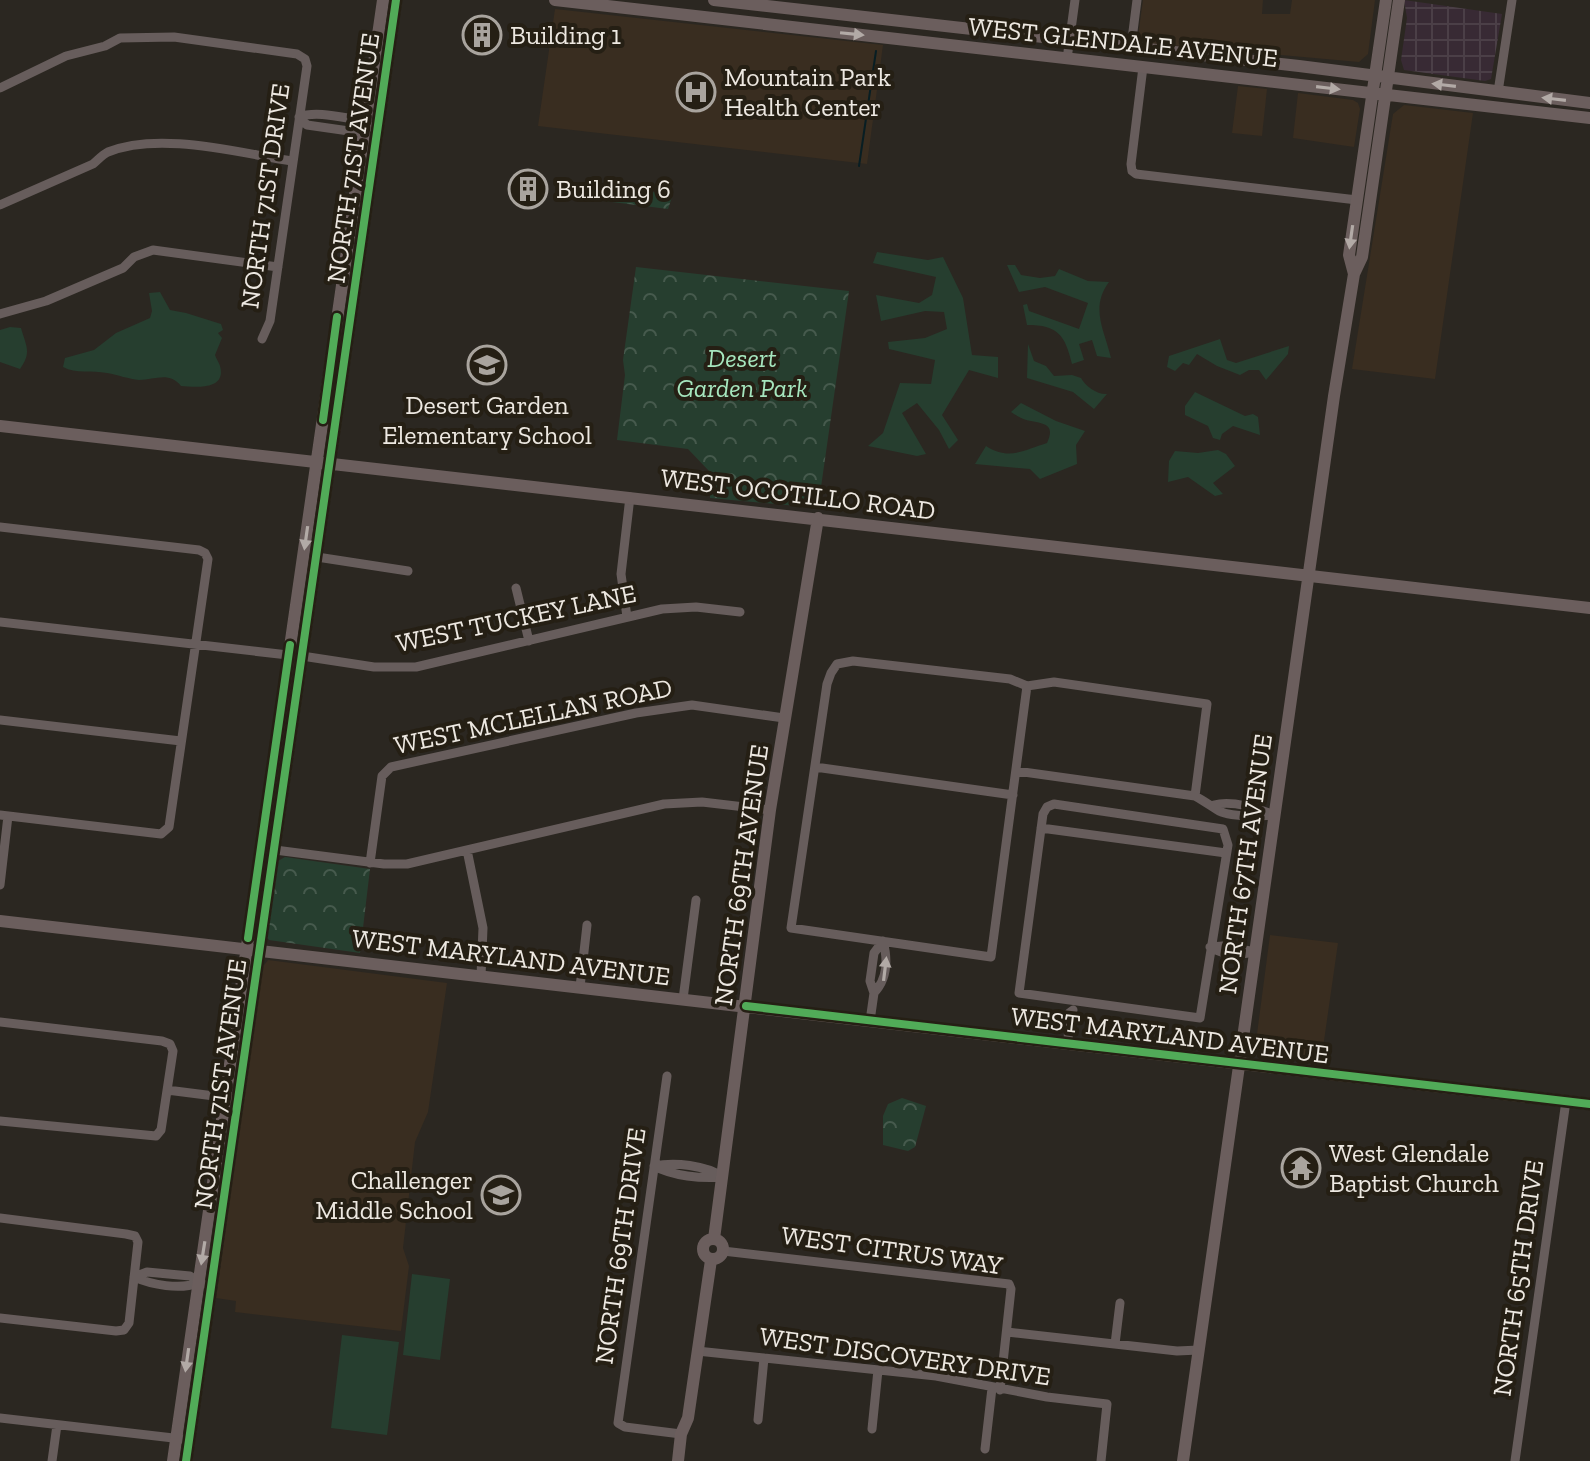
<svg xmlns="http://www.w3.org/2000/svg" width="1590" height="1461" viewBox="0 0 1590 1461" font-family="'Zilla Slab',serif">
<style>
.commercial{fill:#392d20}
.industrial{fill:url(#industrial-grid)}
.green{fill:#263e2f}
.park{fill:url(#park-crowns)}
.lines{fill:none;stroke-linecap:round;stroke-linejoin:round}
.stream{stroke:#081e23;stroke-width:2}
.street{stroke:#675d5c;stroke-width:9}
.secondary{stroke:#6b5e5d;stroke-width:12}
.cycleway-casing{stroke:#251f14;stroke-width:13}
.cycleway{stroke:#51ab58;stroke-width:8}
.oneway{fill:#b2aaa6}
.oneway2{fill:#b1a9a5}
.labels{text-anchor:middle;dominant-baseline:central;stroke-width:8;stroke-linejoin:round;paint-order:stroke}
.poi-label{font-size:26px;fill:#ede8e1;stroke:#251f14;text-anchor:start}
.street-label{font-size:26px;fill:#ede8e1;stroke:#251f14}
.park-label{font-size:26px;font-style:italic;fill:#a6e6be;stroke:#251f14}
</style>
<defs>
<pattern id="industrial-grid" width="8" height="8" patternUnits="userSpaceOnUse" patternTransform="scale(2)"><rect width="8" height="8" fill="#382a34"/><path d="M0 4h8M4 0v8" fill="none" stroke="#4b3f47"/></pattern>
<pattern id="park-crowns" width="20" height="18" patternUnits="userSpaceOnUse" patternTransform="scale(2)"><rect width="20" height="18" fill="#263e2f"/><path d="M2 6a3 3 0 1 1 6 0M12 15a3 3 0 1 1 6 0" fill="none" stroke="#465a4d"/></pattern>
</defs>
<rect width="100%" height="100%" fill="#2b2721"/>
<path class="commercial" d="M1143 0H1263L1262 14H1290L1292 0H1375L1368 54 1359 62 1146 43 1138 36Z
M555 9 883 45 867 164 538 126Z
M1238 86 1267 89 1262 136 1232 133Z
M1298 93 1353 100 1358 103 1360 109 1354 147 1293 138Z
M1404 105 1473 113 1435 379 1352 369 1393 114Z
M1270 935 1338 943 1321 1062 1263 1055 1255 1049Z
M268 960 447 983 428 1112 415 1142 403 1248 409 1266 401 1331 235 1312 236 1301 216 1298 262 968Z"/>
<path class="industrial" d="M1404 0 1502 14 1491 79 1485 81 1404 70 1401 60 1407 18Z"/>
<path class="green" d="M877 252 928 260 943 257 963 298 972 355 998 357V378L969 370 942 415 958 440 949 449 939 430 917 403 902 413 926 454 917 456 868 446 883 433 900 383 931 384 935 360 889 349 888 342 925 338 947 329 944 312 925 311 881 321 876 295 919 303 932 295 936 277 873 263Z
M1007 265H1015L1021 275 1040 278 1055 276 1059 269 1088 281 1109 282C1090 308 1104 329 1111 358L1097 356 1092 340 1079 344 1084 360 1072 364C1065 335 1058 325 1027 325L1023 305 1027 304 1029 311 1079 329 1088 303 1045 287 1019 292Z
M160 292 170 310 186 313 221 324 223 330 218 333 222 338 215 355C216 359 219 362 220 366 227 391 194 387 181 386 169 371 155 380 139 380 129 379 118 375 107 373 92 370 76 374 63 367L65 358 94 350 116 333 150 318 152 311 149 293Z
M10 327 21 328C26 346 32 352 20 369L0 362V330Z
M1220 339 1227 360 1236 363 1289 346 1288 354 1266 380 1259 370H1249L1240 375 1217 366 1197 354 1189 365 1183 363 1175 371 1167 367 1169 356Z
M1028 344 1034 361 1046 366 1054 376 1072 375 1081 378C1085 386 1098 395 1107 394L1094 409 1073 392 1027 378Z
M1195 392 1245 416 1253 414 1258 417 1260 435 1233 426 1222 434 1220 440 1213 438 1208 426 1185 415V406Z
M1021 403 1056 421 1085 431 1076 445 1077 464 1040 479 1030 469 975 464 986 446C1009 461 1024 450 1047 443 1055 425 1046 424 1031 421 1024 420 1017 416 1011 412Z
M1218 450 1226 454 1235 466 1213 483 1223 494 1215 496 1188 477 1168 482 1169 461 1175 451 1198 453Z
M412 1274 450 1279 440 1360 403 1355Z
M342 1335 399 1342 387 1435 331 1428Z"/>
<path class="park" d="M610 186 666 194 672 197 668 209 604 201 603 192Z
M636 267 849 291 818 508 710 498V472L688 449 617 440 625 375 623 360Z
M285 857 370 869 360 953 269 940 267 937 278 861Z
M902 1098 926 1106 915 1147 908 1151 883 1145V1116L888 1104Z"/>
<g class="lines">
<path class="stream" d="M859 166 876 51"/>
<path class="street" d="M1131 47 1137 0
M1067 59 1075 0
M1143 67 1131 164 1132 171 1136 174 1357 200
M0 88 66 56 105 46 120 38 174 37 297 54 305 59 307 66 270 321 262 339
M1498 92 1512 0
M299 117C314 111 336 116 353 119 362 122 365 126 378 129
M299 117 307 125 356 132 364 126
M0 205 93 164C98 160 102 155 108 152 160 131 238 153 292 161
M0 314 46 301 123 268 134 257 153 250 278 267
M0 527 199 550 205 553 208 559 169 827 161 834 0 815
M317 557 408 571
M516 588 529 641
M627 617 621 574 630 497
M0 622 288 655
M302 656 374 667H416L662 609 696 607 740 612
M853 661 1010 679 1027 686 991 957 791 928 827 684 831 673 837 664Z
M1027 686 1054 682 1207 704 1195 796
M0 720 181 741
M815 767 1013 795
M1016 771 1195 796C1204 801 1211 806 1219 811 1231 817 1260 816 1274 815
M1054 804 1223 829 1228 845 1200 1018 1019 993 1043 814 1047 807Z
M1214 805C1231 800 1253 807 1269 813
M1041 828 1226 853
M275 850 384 864H407L664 804 702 802 770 810
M467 850 483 928 481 976
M370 863 382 776 391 767 636 713 692 705 784 718
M0 885 8 816
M1210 947C1226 956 1237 955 1254 952
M1210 947 1223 946 1250 951
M580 987 587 925
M874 993C888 978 888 960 883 941
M683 999 696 900
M870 1021 874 993 870 981 874 953 883 941
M0 1022 162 1041 170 1044 173 1051 161 1130 156 1136 0 1121
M1068 1044 1069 1013 1073 1010
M667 1076 618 1423 625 1427 681 1434
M167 1090 230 1098
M654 1166C675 1162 705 1165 723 1177
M654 1166C673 1176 701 1179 723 1177
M0 1218 126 1234 135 1236 138 1242 129 1323 124 1330 116 1331 0 1318
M723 1251 1009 1284 1011 1289 1000 1390
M134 1277 147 1272 190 1276 203 1284
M134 1277C152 1285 180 1290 198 1283
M1007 1332 1177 1351 1199 1350
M1115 1344 1120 1303
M697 1351 936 1376 1047 1397 1107 1404 1101 1461
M0 1418 182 1439
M758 1420 764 1358
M872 1429 878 1370
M985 1449 992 1388
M52 1461 57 1425
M1515 1461 1566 1101"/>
<path class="secondary" d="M555 0 1590 118
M714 0 1299 66 1590 103
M1354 274 1349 255 1386 0
M0 426 1590 608
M0 921 1590 1104
M703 1249a10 10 0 1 1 20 0a10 10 0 1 1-20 0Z
M714 1239 770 810 818 518
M173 1461 383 0
M186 1461 396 0
M678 1461 681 1434 688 1418 711 1260
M1183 1461 1334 396 1354 274 1362 257 1399 0"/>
<g class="cycleway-casing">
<path id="cycleway" d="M323 420 337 317
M248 938 290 645
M746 1006 1590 1104
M186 1461 396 0"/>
</g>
<use href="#cycleway" class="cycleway"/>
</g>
<defs><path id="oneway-solid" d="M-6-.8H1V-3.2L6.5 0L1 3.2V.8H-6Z" transform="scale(2)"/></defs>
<g class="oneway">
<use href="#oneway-solid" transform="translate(852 34) rotate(6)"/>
<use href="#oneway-solid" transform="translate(1444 85) rotate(-173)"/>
<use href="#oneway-solid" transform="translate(1328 88) rotate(7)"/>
<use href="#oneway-solid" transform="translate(1554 99) rotate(-173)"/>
<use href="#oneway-solid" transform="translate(1351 237) rotate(98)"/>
<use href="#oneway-solid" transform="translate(306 538) rotate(98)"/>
<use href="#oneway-solid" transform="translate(203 1253) rotate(99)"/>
<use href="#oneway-solid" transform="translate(187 1360) rotate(98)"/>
</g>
<use class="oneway2" href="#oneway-solid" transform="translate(885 969) rotate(-83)"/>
<defs>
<g id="building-ring" transform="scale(2)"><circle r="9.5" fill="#251f14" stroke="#a9a49e" stroke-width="1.5"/><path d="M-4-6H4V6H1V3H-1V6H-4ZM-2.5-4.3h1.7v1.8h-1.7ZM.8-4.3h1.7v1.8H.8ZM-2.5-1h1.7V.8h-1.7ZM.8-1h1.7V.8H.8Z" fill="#a9a49e"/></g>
<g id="hospital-ring" transform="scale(2)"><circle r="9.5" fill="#251f14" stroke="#a9a49e" stroke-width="1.5"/><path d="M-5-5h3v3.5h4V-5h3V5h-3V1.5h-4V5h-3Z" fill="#a9a49e"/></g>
<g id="school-ring" transform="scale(2)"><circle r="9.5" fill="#251f14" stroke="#a9a49e" stroke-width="1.5"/><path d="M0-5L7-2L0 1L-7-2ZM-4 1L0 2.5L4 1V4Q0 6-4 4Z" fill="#a9a49e"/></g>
<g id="temple-ring" transform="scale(2)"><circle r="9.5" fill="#251f14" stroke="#a9a49e" stroke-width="1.5"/><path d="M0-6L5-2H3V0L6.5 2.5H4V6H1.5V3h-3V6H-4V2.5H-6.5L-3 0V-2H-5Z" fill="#a9a49e"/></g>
</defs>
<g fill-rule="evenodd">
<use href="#building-ring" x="482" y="35"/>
<use href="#hospital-ring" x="696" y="92"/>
<use href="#building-ring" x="528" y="189"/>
<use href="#school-ring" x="487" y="365"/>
<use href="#temple-ring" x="1301" y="1168"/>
<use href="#school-ring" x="501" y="1195"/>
</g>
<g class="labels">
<g class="poi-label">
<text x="510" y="35">Building 1</text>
<text x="724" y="77">Mountain Park<tspan x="724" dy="30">Health Center</tspan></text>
<text x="556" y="189">Building 6</text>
<text x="487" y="405" text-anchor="middle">Desert Garden<tspan x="487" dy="30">Elementary School</tspan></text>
<text x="1329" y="1153">West Glendale<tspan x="1329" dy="30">Baptist Church</tspan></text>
<text x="473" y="1180" text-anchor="end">Challenger<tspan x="473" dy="30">Middle School</tspan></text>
</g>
<g class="street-label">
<text transform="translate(1123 42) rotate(6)">WEST GLENDALE AVENUE</text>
<text transform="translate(353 158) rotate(-82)">NORTH 71ST AVENUE</text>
<text transform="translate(265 196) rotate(-82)">NORTH 71ST DRIVE</text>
<text transform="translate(798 494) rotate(7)">WEST OCOTILLO ROAD</text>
<text transform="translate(516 618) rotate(-12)">WEST TUCKEY LANE</text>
<text transform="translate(533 716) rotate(-12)">WEST MCLELLAN ROAD</text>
<text transform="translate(1245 864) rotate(-82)">NORTH 67TH AVENUE</text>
<text transform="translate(741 875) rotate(-82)">NORTH 69TH AVENUE</text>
<text transform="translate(511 957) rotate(7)">WEST MARYLAND AVENUE</text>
<text transform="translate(1170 1035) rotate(7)">WEST MARYLAND AVENUE</text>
<text transform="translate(220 1084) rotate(-82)">NORTH 71ST AVENUE</text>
<text transform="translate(620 1246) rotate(-82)">NORTH 69TH DRIVE</text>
<text transform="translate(892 1250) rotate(8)">WEST CITRUS WAY</text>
<text transform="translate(1518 1278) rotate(-82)">NORTH 65TH DRIVE</text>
<text transform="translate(905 1356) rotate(8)">WEST DISCOVERY DRIVE</text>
</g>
<g class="park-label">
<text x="742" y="358">Desert<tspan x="742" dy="30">Garden Park</tspan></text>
</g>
</g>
</svg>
